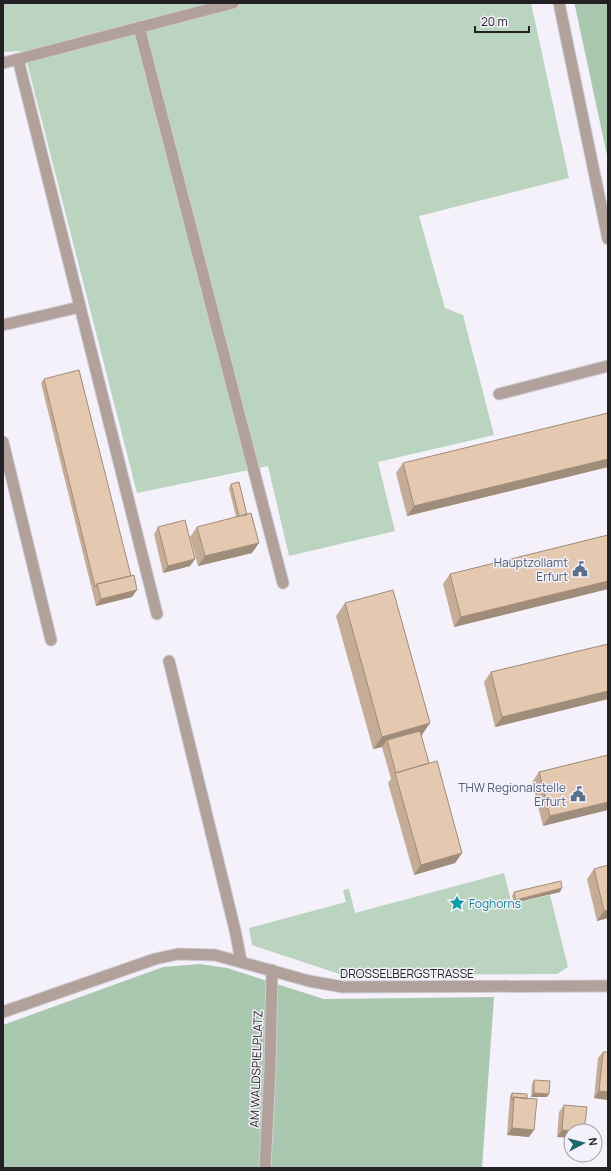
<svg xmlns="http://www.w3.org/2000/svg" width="611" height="1171" viewBox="0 0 611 1171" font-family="Manrope,sans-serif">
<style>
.green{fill:#bad4c0}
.forest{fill:#aac8b0}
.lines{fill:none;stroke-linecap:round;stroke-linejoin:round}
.service-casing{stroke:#ceccd4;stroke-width:13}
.minor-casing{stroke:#ceccd4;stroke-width:13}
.service{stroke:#b1a19a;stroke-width:11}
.minor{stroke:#b1a19a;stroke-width:11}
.wall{fill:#c4ac96}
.shaded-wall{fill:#a08c7a}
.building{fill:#e4c8af;stroke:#a08c7a}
.labels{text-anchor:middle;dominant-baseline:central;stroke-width:3;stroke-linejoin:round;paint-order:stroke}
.service-label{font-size:12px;fill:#4e5e75;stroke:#f4f1fa;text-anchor:end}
.culture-label{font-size:12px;fill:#0d838f;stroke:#f4f1fa;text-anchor:start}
.street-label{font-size:12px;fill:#232125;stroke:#f4f1fa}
</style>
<rect width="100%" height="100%" fill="#f4f1fa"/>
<path class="green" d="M3 3H531L569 178 419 216 445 308 463 315 494 435 378 462 395 531 289 556 268 466 137 493 24 51 3 52Z
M504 873 512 904 550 895 568 967 557 974 342 975 252 945 249 928 346 902 343 890 349 889 355 913Z"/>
<path class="forest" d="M574 3H608V160L575 6Z
M200 964 227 968 324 999 494 997 482 1168H3V1025L163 967Z"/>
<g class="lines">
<g class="service-casing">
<path id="service" d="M139 27 283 583
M18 59 157 614
M3 63 233 3
M3 325 80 307
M499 394 608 366
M3 442 51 640
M169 661 235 930 241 961"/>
</g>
<g class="minor-casing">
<path id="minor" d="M559 3 608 239
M3 1012 155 959 178 954 215 955 309 981 343 987 608 986
M265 1168 270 1069 272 970"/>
</g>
<use href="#service" class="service"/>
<use href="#minor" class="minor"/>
</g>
<path class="wall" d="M44 379 132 597 96 606 41 383Z
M608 413V467L407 516 396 473 403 463Z
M231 484 252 553 198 566 190 537 197 527 236 517 229 488Z
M158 527 195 559 190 566 163 573 154 534Z
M608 535V589L454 627 443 584 450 574Z
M345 603 430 723 421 736 429 763 462 853 455 863 414 875 388 783 391 779 382 747 373 749 336 616Z
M608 644V699L495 727 484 682 491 672Z
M608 755 543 826 532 782 539 772Z
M608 865V918L597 921 587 879 594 869Z
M514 892H560L514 903 512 896Z
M603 1052 608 1100 594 1098 598 1058Z
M534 1080 547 1097H531L532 1084Z
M512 1093 527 1099 529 1137 507 1135 510 1096Z
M564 1105 584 1131 557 1137 559 1112Z"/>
<path class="shaded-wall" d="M608 459V467L407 516 414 506Z
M259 543 252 553 198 566 205 556Z
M195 559 190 566 163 573 168 566Z
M608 581V589L454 627 461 617Z
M137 590 132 597 96 606 101 599Z
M608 691V699L495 727 502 717Z
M430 723 421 736 387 740 382 747 373 749 382 737Z
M608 802V810L543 826 550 816Z
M462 853 455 863 414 875 421 865Z
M562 888 560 892 514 903 516 900Z
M608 910V918L597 921 604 911Z
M599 1091 608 1092V1100L594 1098Z
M534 1093 549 1094 547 1097H531Z
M512 1128 534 1130 529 1137 507 1135Z
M562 1130 571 1131V1138L557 1137Z"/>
<path class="building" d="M79 370 131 576 97 584 95 587 44 379Z
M608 413V459L414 506 403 463Z
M239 482 247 515 239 516 231 484Z
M251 513 259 543 205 556 197 527Z
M185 520 195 559 168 566 158 527Z
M608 535V581L461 617 450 574Z
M134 575 137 590 101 599 97 584Z
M393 590 430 723 382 737 345 603Z
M608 644V691L502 717 491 672Z
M420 731 429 763 396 773 387 740Z
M608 755V802L550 816 539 772Z
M437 761 462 853 421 865 395 773Z
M608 865V910L604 911 594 869Z
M561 881 562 888 516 900 514 892Z
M603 1052H608V1092L599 1091Z
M534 1080 550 1081 549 1094 534 1093Z
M512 1093 527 1094V1099L514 1097 512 1101Z
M514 1097 537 1099 534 1130 512 1128Z
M564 1105 587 1107 584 1131 562 1130Z"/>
<defs>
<g id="civic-bare" transform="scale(1.2)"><path d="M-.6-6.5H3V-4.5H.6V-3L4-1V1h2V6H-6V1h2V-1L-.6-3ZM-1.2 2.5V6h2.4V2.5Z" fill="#5c6f8a" stroke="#f4f1fa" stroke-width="2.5" paint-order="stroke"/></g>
<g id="sight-bare" transform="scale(1.2)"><path d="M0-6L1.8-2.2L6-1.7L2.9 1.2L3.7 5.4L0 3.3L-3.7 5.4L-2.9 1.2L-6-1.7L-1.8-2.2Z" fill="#0f9aa8" stroke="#f4f1fa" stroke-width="2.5" paint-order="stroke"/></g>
</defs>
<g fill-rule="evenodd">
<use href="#civic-bare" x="580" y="569"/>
<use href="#civic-bare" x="578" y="794"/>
<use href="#sight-bare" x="457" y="903"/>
</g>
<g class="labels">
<g class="service-label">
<text x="568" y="562">Hauptzollamt<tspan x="568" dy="14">Erfurt</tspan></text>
<text x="566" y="787">THW Regionalstelle<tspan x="566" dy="14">Erfurt</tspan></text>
</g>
<g class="culture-label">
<text x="469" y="903">Foghorns</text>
</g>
<g class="street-label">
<text x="407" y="973">DROSSELBERGSTRASSE</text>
<text transform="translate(256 1069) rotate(-88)">AM WALDSPIELPLATZ</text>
</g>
</g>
<rect width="611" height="1171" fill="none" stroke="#232125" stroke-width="8"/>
<g transform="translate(583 1143) rotate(83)"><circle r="19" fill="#f4f1fa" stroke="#a09ea5"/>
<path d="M0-3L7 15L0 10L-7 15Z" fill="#1b6869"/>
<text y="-6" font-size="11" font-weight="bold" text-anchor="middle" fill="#232125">N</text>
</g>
<path d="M475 26v6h54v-6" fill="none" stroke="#232125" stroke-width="2"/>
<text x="481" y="26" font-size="12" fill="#232125" stroke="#f4f1fa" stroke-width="3" paint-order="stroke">20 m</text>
</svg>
